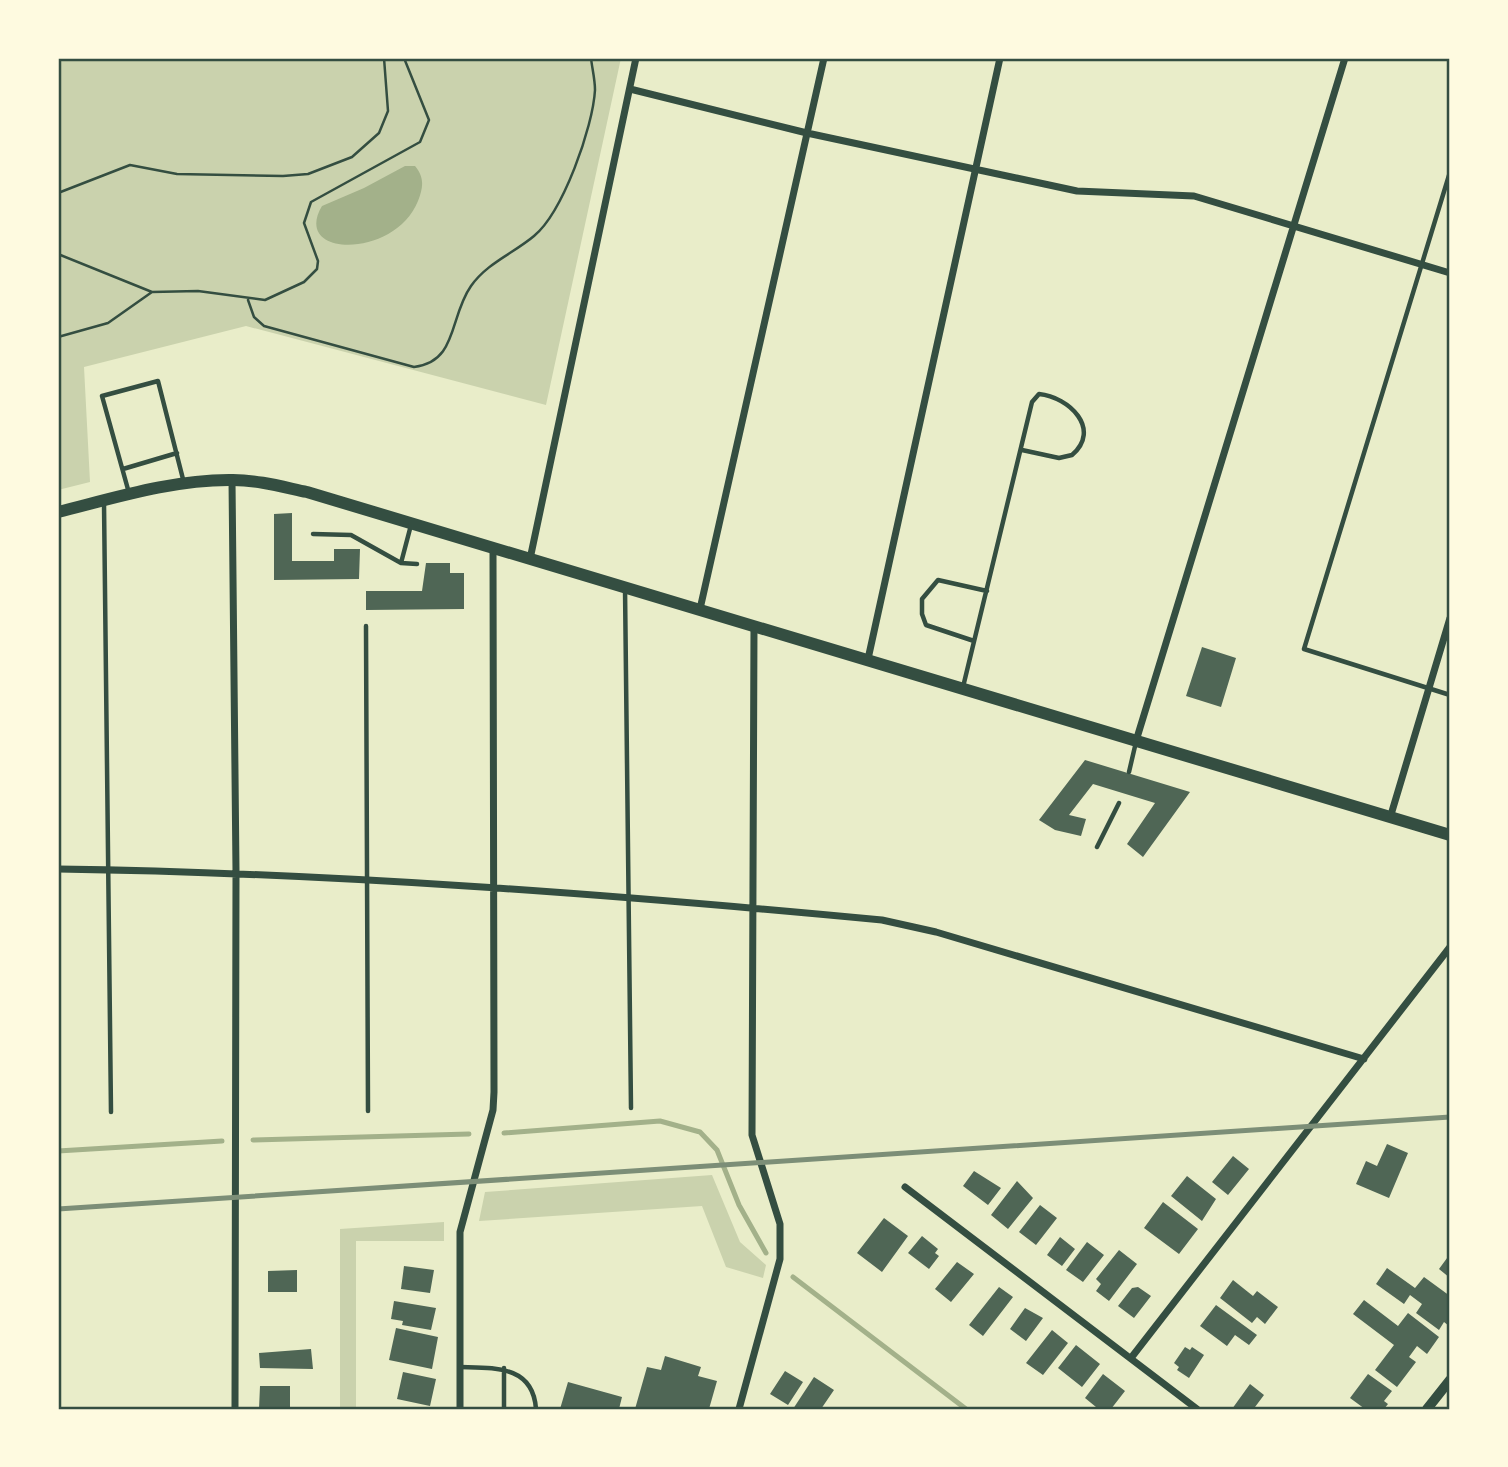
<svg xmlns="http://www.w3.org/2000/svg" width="1508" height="1467" viewBox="0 0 1508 1467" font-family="'Fira Sans Condensed',sans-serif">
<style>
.green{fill:#cad2ad}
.water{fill:#a3b18a}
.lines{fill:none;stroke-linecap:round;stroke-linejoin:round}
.stream{stroke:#a3b18a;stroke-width:5}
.building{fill:#4f6655}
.path{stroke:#344e41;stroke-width:2.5}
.service{stroke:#344e41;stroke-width:4.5}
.minor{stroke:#344e41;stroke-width:7}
.tertiary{stroke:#344e41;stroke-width:10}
.secondary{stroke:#344e41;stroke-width:12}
.rail{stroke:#7c8e77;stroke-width:5}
.neatline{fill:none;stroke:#344e41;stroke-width:2.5}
</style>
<rect width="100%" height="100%" fill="#e9edc9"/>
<path class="green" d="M58 58H621L546 405 246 326 84 367 90 482 58 490Z
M712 1175 740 1242 766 1265 763 1278 726 1267 702 1206 479 1221 485 1192Z
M444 1222V1241H356V1409H340V1229Z"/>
<path class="water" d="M405 166H415C425 178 423 188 418 201 395 259 291 258 322 206L364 188Z"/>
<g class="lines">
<path class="stream" d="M504 1133 660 1121 700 1132 717 1150 739 1205 766 1253
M253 1140 469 1134
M58 1151 222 1141
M793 1277 966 1409"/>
</g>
<path class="building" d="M292 513V561H334V549H360L359 579 274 580V514Z
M426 563H450V573H464V609L366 610V591H422Z
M1202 647 1236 658 1221 707 1186 696Z
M1085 760 1190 792 1143 857 1127 844 1155 803 1093 784 1069 815 1086 819 1081 836 1055 830 1039 820Z
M1387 1144 1408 1153 1389 1198 1356 1184 1366 1161 1377 1166Z
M1233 1156 1249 1169 1228 1195 1212 1182Z
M974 1171 1001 1188 988 1205 963 1186Z
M1187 1176 1216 1199 1202 1221 1171 1196Z
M1017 1181 1033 1198 1008 1229 991 1215Z
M1163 1202 1198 1229 1179 1254 1144 1228Z
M1040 1205 1057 1218 1036 1245 1019 1232Z
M884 1218 908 1236 882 1272 857 1253Z
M922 1236 938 1249 935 1253 939 1256 929 1269 908 1253Z
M1060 1237 1075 1249 1062 1266 1047 1255Z
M1087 1242 1104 1255 1083 1282 1066 1270Z
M1119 1250 1137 1264 1109 1301 1096 1291 1101 1284 1096 1279Z
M1450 1254V1278L1439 1269Z
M957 1262 974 1274 951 1302 935 1289Z
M404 1266 434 1270 430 1293 401 1289Z
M1387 1268 1415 1288 1424 1277 1450 1296 1449 1326 1444 1322 1439 1330 1416 1313 1422 1304 1410 1295 1404 1304 1376 1284Z
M297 1270V1292H268V1271Z
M1233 1280 1253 1296 1257 1291 1278 1307 1265 1324 1257 1317 1252 1323 1220 1298Z
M999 1287 1013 1297 983 1336 969 1325Z
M1138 1287 1151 1296 1134 1318 1118 1306 1132 1288Z
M1364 1300 1398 1326 1408 1313 1439 1337 1427 1354 1417 1346 1409 1357 1416 1362 1397 1387 1375 1370 1394 1345 1353 1314Z
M394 1301 436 1308 431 1330 402 1325 403 1321 391 1319Z
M1216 1305 1257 1335 1249 1345 1235 1335 1227 1346 1200 1326Z
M1025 1308 1043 1318 1026 1341 1010 1329Z
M396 1328 438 1337 432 1369 389 1360Z
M1052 1330 1068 1343 1043 1375 1026 1363Z
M1076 1345 1100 1364 1082 1387 1058 1368Z
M1185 1347 1190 1350 1192 1347 1204 1355 1189 1378 1177 1370 1179 1367 1174 1363Z
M311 1349 313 1369 260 1368 259 1353Z
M665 1356 701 1367 698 1376 717 1381 709 1409H635L647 1367 661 1370Z
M785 1371 803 1382 788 1405 770 1394Z
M403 1372 436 1379 430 1406 397 1399Z
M1103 1374 1125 1391 1111 1409H1095L1096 1407 1085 1398Z
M1368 1374 1392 1391 1384 1401 1388 1404 1384 1409H1365L1350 1398Z
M814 1377 834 1390 821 1409H793Z
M568 1382 622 1397 619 1409H560Z
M1250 1384 1264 1395 1255 1407 1258 1409H1232Z
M260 1386H290V1409H259Z"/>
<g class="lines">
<path class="path" d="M58 193 130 165 177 174 283 176 308 174 352 157 379 133 388 111 384 58
M58 254 152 292 198 291 265 300 304 282 317 269 318 261 304 223 311 202 420 142 429 120 404 58
M248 300 254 317 264 326 414 367C458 362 449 317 471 286 487 263 514 253 534 236 563 212 593 127 595 90 595 79 592 68 591 58
M58 337 108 323 152 292"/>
<path class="service" d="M1450 172 1304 649 1450 695
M123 469 177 453
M129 493 102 396 158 381 184 483
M104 503 111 1112
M411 525 401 563 417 564
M313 534 351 535 401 563
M625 588 631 1108
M366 626 368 1111
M974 641 926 625 922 614V599L938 580 987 591
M963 687 1032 402 1039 394C1069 397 1102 429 1072 455L1059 458 1022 450
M1129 772 1136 742
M1097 847 1119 803
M460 1367C494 1368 533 1365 536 1409
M504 1409V1368"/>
<path class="minor" d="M630 89 807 133 1077 191 1194 196 1450 273
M232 480 236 871 235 1409
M530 559 636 58
M700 609 824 58
M868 659 1000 58
M1136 741 1345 58
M1390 818 1450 618
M58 869C333 873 608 894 882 920L936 932 1364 1059
M905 1187 1197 1409
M1131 1358 1450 947
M460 1409V1232L493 1110 494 1092 493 549
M739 1409 780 1259V1224L752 1135 754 626"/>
<path class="tertiary" d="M1427 1409 1450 1380"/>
<path class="secondary" d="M58 512C114 498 174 479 233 480 258 480 283 487 307 492L1450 835"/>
<path class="rail" d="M58 1209 1450 1117"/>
</g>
<rect width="1508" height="1467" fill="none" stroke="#fefae0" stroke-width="119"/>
<rect x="60" y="60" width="1388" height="1348" class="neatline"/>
</svg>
